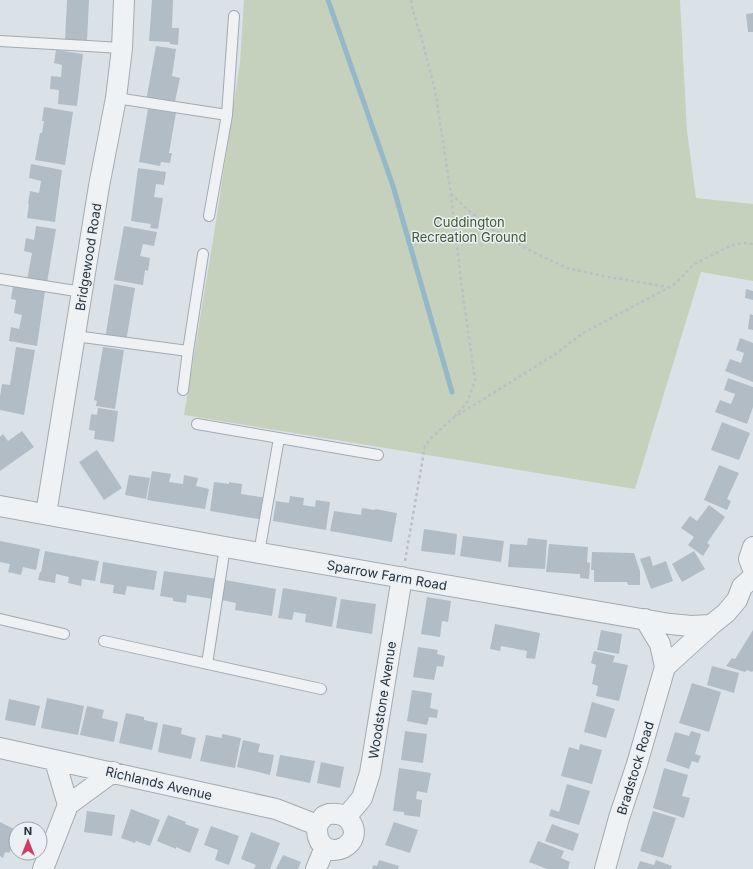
<svg xmlns="http://www.w3.org/2000/svg" width="753" height="869" viewBox="0 0 753 869" font-family="Inter,sans-serif">
<style>
.green{fill:#c5d1bc}
.lines{fill:none;stroke-linecap:round;stroke-linejoin:round}
.stream{stroke:#94b7c9;stroke-width:5}
.building{fill:#b2bcc4}
.lane-casing{stroke:#a1aab1;stroke-width:12}
.street-casing{stroke:#a1aab1;stroke-width:22}
.path{stroke:#bac0c5;stroke-width:2.5;stroke-dasharray:3 3;stroke-linecap:butt}
.lane{stroke:#eef2f5;stroke-width:10}
.street{stroke:#eef2f5;stroke-width:20}
.labels{text-anchor:middle;dominant-baseline:central;stroke-width:3;stroke-linejoin:round;paint-order:stroke}
.park-label{font-size:13px;fill:#405a31;stroke:#ebf0f4}
.street-label{font-size:13px;fill:#25323d;stroke:#ebf0f4}
</style>
<rect width="100%" height="100%" fill="#dbe2e7"/>
<path class="green" d="M244 0H680L687 131 696 198 753 204V281L701 272 635 489 184 415 214 234 240 63Z"/>
<g class="lines">
<path class="stream" d="M328 0 393 186 452 392"/>
</g>
<path class="building" d="M67 0H89L87 41 65 40Z
M152 0H173L172 28H179L178 45 170 44V42L149 41Z
M753 13V32H748L746 14Z
M156 46 176 49 172 76 180 78 174 106 146 101Z
M56 50 83 54 77 106 58 104 59 90 50 89 51 76 61 77 62 65 54 63Z
M44 107 73 112 65 165 35 160 40 133H42L44 121H42Z
M148 109 176 113 169 153H172L170 163 161 162 160 166 139 162Z
M31 164 62 170 55 222 27 218 29 204H28L30 191 39 193 41 181 29 178Z
M138 168 166 172 164 185 156 184 154 197 163 198 158 229 150 228 151 224 131 221Z
M36 226 56 229 47 283 27 280 32 253 24 251 26 238 34 240Z
M124 226 157 232 154 246 143 244 140 256 150 258 148 271 145 270 143 285 114 280Z
M114 284 135 288 126 342 105 339Z
M13 286 45 291 37 346 9 341 11 327 19 329 22 315 14 313 16 300 11 299Z
M746 289 753 291V300L745 298Z
M750 314 753 315V330L748 329Z
M740 338 753 343V382L725 371 730 359 741 363 744 353 736 350Z
M16 347 35 350 24 415 0 410V397L2 384 10 385Z
M103 347 124 350 115 409 96 406 97 401 94 400Z
M728 378 753 387V407L747 424 715 412 720 400 731 404 735 394 724 390Z
M98 408 118 411 114 442 94 439 95 431 89 430 91 414 97 415Z
M722 422 750 433 739 460 711 450Z
M22 431 34 447 0 471V437L3 434 8 441Z
M97 450 122 488 104 500 79 462Z
M719 465 739 473 727 499 731 501 727 510 704 500Z
M152 471 171 474 169 482 183 484 184 475 198 478 196 486 209 489 205 509 147 500Z
M129 475 150 478 146 499 125 495Z
M214 482 229 484V482L242 484 241 494 267 498 264 520 210 511Z
M290 496 304 498 303 505 315 507 316 500 330 502 326 530 273 521 276 501 289 503Z
M709 505 725 517 707 543 710 545 703 556 688 545 694 537 681 528 690 516 697 521Z
M362 508 375 510V509L397 513 392 542 330 531 334 511 361 515Z
M424 529 457 534 455 555 421 551Z
M463 536 504 541 501 562 460 556Z
M528 538 547 540 545 569 508 567 510 544 527 545Z
M0 541 40 549 36 570 23 567 21 575 8 572 10 564 0 562Z
M549 544 588 547 587 562 590 563 589 579 580 578V574L546 572Z
M45 551 99 561 95 581 82 579 81 586 68 583 69 577 56 574 55 583 38 580 40 572H41Z
M694 551 705 569 682 582 672 564Z
M592 552 634 553 640 571V585H628L627 582H594V570H591Z
M650 556 653 566 666 561 673 581 651 589 640 559Z
M103 562 157 571 154 590 127 586 125 595 113 593 114 585 100 583Z
M164 571 218 579 214 599 187 595 186 603 173 601V598L160 596Z
M225 580 276 589 272 616 235 610 236 603 222 600Z
M283 588 337 597 332 627 305 622 306 614 294 612 292 620 278 618Z
M427 597 451 601 448 622 442 621 440 637 421 634Z
M341 599 376 604 372 634 336 628Z
M495 624 540 633 535 659 526 658 527 651 501 646 500 651 490 649Z
M601 630 622 634 619 654 597 650Z
M753 630V671L752 672 747 670 745 672 726 666 732 658 735 659Z
M418 647 438 650 437 654 445 656 443 667 437 666 434 680 413 677Z
M594 651 615 656 613 662 628 665 619 701 596 696 598 686 592 684 596 665 591 663Z
M712 666 739 673 734 693 707 685Z
M692 683 721 692 709 732 679 723Z
M412 690 432 693 430 708 438 710 437 718 429 717 427 725 407 721Z
M47 698 84 706 78 735 41 728Z
M9 699 40 706 35 726 5 720Z
M592 702 615 709 606 738 584 732Z
M87 706 104 710 102 718 118 722 114 742 80 735Z
M126 713 144 717V720L158 723 152 750 119 743Z
M163 724 182 728 181 734 196 738 191 759 158 752Z
M405 731 427 734 423 763 401 760Z
M691 731 701 734 695 754 701 756 698 763 692 761 689 769 666 761 675 732 689 736Z
M222 734 241 738 235 768 200 761 206 735 222 738Z
M243 740 260 744 258 752 274 755 270 775 237 767Z
M580 744 602 750 592 784 561 776 569 747 579 750Z
M280 755 315 761 310 783 276 776Z
M321 762 344 767 340 788 317 783Z
M399 768 431 773 427 793 417 791 416 799 422 800 420 817 404 815V812L393 811Z
M664 768 688 775 682 796 690 798 684 818 653 808Z
M567 784 590 791 579 825 549 816 551 809 559 812Z
M131 809 160 820 150 846 136 841 135 843 121 838Z
M87 811 115 815 112 836 84 832Z
M653 811 676 818 663 858 640 851Z
M168 815 186 822 185 824 199 829 190 853 176 847V849L157 841Z
M0 822 16 830V832L14 836 16 838V839L9 853 5 852 3 858 0 856Z
M394 822 418 830 410 853 385 845Z
M552 824 579 834 573 851 545 841Z
M211 826 239 836 229 865 215 860 218 850 204 845Z
M251 832 280 843 270 869H254L256 865 241 859Z
M538 841 564 851 561 858 570 862 568 869H547L529 862Z
M283 855 301 862 298 869H276Z
M379 860 399 866 398 869H372L373 865 377 866Z
M656 860 672 866 671 869H637L640 861 654 865Z"/>
<g class="lines">
<g class="lane-casing">
<path id="lane" d="M0 41 122 48
M116 98 227 115
M209 216 227 115 234 16
M0 279 82 292
M75 336 188 351
M183 390 188 351 203 254
M197 424 378 455
M259 553 279 438
M0 619 64 634
M104 641 321 689
M207 664 225 547"/>
</g>
<g class="street-casing">
<path id="street" d="M0 506 225 547 670 624 691 626 711 625 726 613 737 600 742 587 753 577
M46 514 99 186 116 98 122 48 124 0
M753 547 749 559 753 569
M645 619 660 644 665 667
M0 748 276 809 317 825
M55 761 68 805
M329 814C337 813 344 814 349 820 368 844 326 864 318 837 317 833 317 829 317 825L324 816Z
M346 817 362 798 370 773 402 577
M43 869 68 805 113 772
M316 869 325 847
M605 869 619 818 637 764 665 667 711 625"/>
</g>
<path class="path" d="M411 0 412 7 425 51 435 90 451 194 461 281 475 380 468 401 455 416
M451 194 469 211 492 229 533 252 567 268 608 277 669 287
M405 561 425 446 432 437 453 418 554 355 583 333 670 287 676 283 694 264 732 245 744 243 753 244"/>
<use href="#lane" class="lane"/>
<use href="#street" class="street"/>
</g>
<g class="labels">
<g class="park-label">
<text x="469" y="222">Cuddington<tspan x="469" dy="15">Recreation Ground</tspan></text>
</g>
<g class="street-label">
<text transform="translate(88 257) rotate(-81)">Bridgewood Road</text>
<text transform="translate(387 575) rotate(10)">Sparrow Farm Road</text>
<text transform="translate(382 700) rotate(-81)">Woodstone Avenue</text>
<text transform="translate(635 768) rotate(-73)">Bradstock Road</text>
<text transform="translate(159 783) rotate(13)">Richlands Avenue</text>
</g>
</g>
<g transform="translate(28 841)"><circle r="19" fill="#ebf0f4" stroke="#9ca4ab"/>
<path d="M0-3L7 15L0 10L-7 15Z" fill="#d4386a"/>
<text y="-6" font-size="11" font-weight="bold" text-anchor="middle" fill="#25323d">N</text>
</g>
</svg>
